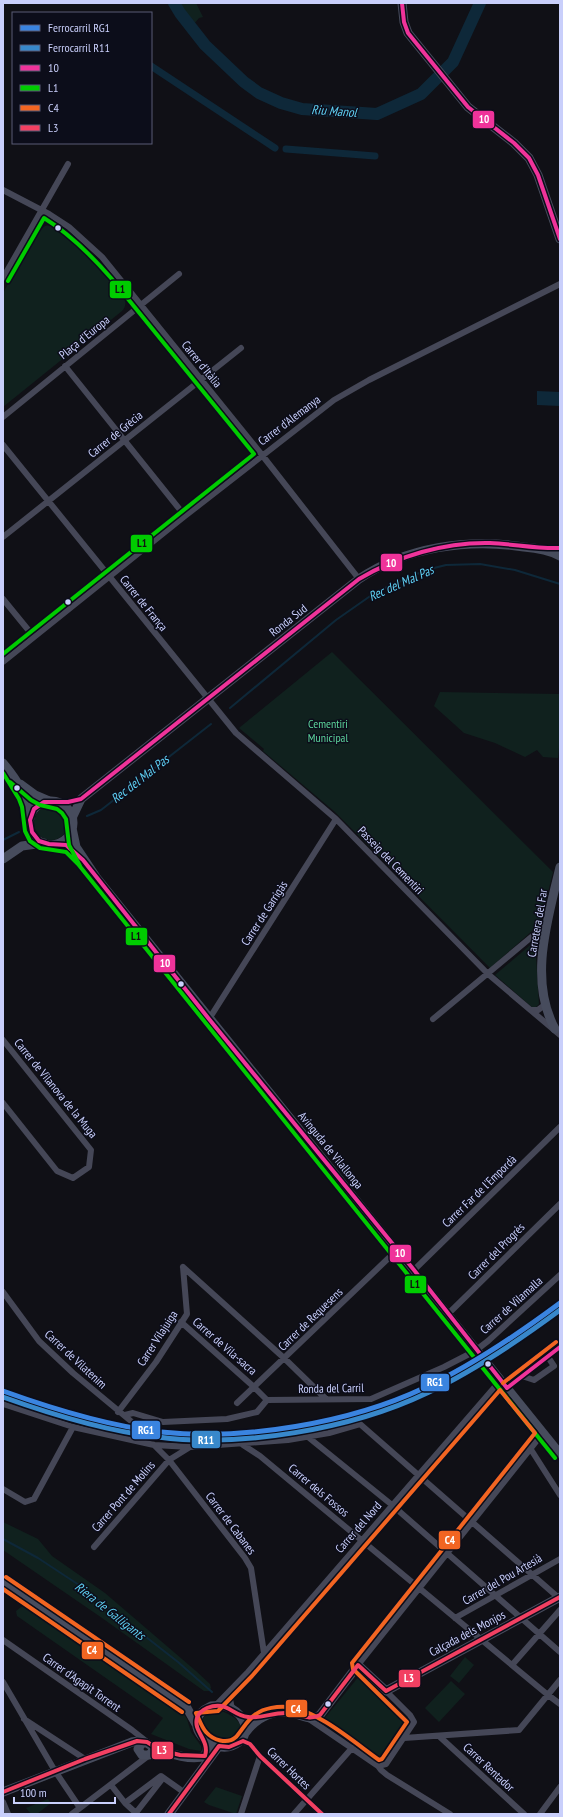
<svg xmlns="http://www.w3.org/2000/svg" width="563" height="1817" viewBox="0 0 563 1817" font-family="'PT Sans Narrow',sans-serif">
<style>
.green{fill:#10211e}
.water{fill:#0e2839}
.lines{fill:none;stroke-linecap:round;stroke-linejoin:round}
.stream{stroke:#0e2839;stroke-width:2}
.canal{stroke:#0e2839;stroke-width:7}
.river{stroke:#0e2839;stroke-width:12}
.street{stroke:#454757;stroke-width:6}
.secondary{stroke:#474c5d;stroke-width:9}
.bus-1-casing{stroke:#0c0d1a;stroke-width:7}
.bus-2-casing{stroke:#0c0d1a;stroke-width:7}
.bus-3-casing{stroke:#0c0d1a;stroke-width:7}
.bus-4-casing{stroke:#0c0d1a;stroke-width:7}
.bus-1{stroke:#ef339a;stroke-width:4}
.bus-2{stroke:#0c0;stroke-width:4}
.bus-3{stroke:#f26522;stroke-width:4}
.bus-4{stroke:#f24062;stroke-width:4}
.rail-1-casing{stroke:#0c0d1a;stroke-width:8}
.rail-2-casing{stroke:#0c0d1a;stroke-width:8}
.rail-1{stroke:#3a84e0;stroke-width:5}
.rail-2{stroke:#3888cb;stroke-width:5}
.bus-dot{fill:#c9cffb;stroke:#0c0d1a;stroke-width:1.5}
.labels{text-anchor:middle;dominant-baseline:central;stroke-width:3;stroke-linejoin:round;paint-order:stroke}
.street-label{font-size:12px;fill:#c9cffb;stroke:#0c0d1a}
.park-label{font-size:12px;fill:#5cd49b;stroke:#0c0d1a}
.water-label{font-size:13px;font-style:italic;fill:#5fd0f3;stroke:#0c0d1a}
.line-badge{stroke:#0c0d1a;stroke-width:1.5}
.badge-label{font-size:11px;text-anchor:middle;font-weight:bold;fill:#fff}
.pale-badge-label{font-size:11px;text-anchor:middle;font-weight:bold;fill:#111}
</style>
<rect width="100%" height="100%" fill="#101016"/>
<path class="green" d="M179 3H196L203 17 199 18 194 24Z
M45 226C50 225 53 226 57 228 72 237 122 283 125 300 126 304 125 308 122 311L3 407V293L36 234Z
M332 652 553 872 540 924 490 968 335 812 263 751 264 749 239 728Z
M440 692 560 694V739L558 758 543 757 537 750 525 757 495 743 464 733 434 706Z
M34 823a17 17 0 1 1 34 0a17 17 0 1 1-34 0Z
M535 941 539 1004 534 1009 495 975Z
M3 1522 38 1539 52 1556 105 1593 196 1671 210 1684 211 1688 209 1691H204L102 1618 3 1550Z
M25 1604 179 1708 187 1719 191 1732 201 1746V1751L189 1749 151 1734 163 1718 17 1616 16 1611Z
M465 1657 474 1665 459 1683 450 1676Z
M360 1675H362L409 1719 408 1723 381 1759 323 1723 324 1719Z
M451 1681 465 1694 439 1722 425 1708Z
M213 1710C225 1709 251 1724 238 1737 221 1754 183 1724 213 1710Z
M216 1787 242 1796 236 1814 209 1805 204 1802Z
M48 1799 51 1803 37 1814H31L26 1808Z"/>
<path class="water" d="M537 391 560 392V406L537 405Z"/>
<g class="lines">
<path class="stream" d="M230 708 336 620 376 592 426 570 446 565 480 564 515 570 560 584
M87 816 101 810 211 724
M3 840 19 832
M3 1539 38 1558 82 1587 178 1662 212 1692"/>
<path class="canal" d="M151 66 275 148
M286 149 375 156"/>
<path class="river" d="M174 3 180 13 205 45 244 82 259 93 281 103 302 109 377 114 421 94 453 62 480 3"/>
<path class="street" d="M3 190 49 214 69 227 102 257 262 455 359 579
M3 278 68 164
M65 366 185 516
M3 417 179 274
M3 445 236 733 336 819 488 974 560 1035
M3 537 241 348
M3 599 34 637
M3 662 185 516 334 400 369 380 560 284
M531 1010H538L546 1004
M209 1019 336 819
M433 1019 547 924
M3 1040 91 1150 89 1167 73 1178 57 1171 3 1103
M183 1267 284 1358 326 1399
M414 1270 560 1127
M3 1292 39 1341 73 1373 138 1427 142 1442
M448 1314 560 1204
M181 1322 254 1387 267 1400 371 1399 444 1367 475 1351 488 1341 560 1275
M522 1376 534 1380 554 1366 548 1357
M507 1388 560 1347
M237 1403 397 1250
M3 1404 73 1427 154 1445 190 1447 288 1440 329 1433 360 1424 560 1599
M118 1412 156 1362 187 1314 183 1267
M125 1415 133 1413 163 1422 227 1419 257 1412 267 1400
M308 1437 392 1505 560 1652
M154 1445 169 1460 245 1558 251 1568 264 1653
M243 1445 260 1456 548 1695 560 1704
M530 1448 560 1495
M3 1489 25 1502 34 1499 73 1427
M94 1547 169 1460 190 1447
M455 1618 560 1559
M3 1640 132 1730 146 1741
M358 1665 543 1433
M512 1665 560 1610
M3 1682 55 1771 80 1808
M215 1706 248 1672 500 1381
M232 1709 230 1699 233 1689
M24 1719 85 1759
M309 1719 378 1766 386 1764 414 1722 410 1715 386 1691
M440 1737 524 1814
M404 1738 519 1730 560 1680
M240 1741 250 1744 260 1756 322 1814
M378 1766 381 1770 387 1775 450 1814
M111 1785 125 1803 137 1814
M3 1802 8 1814
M125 1803 161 1776 185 1793
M72 1814 148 1756
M135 1814 163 1778
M241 1814 260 1756
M294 1814 352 1748
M540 1814 560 1787"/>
<path class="secondary" d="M402 3 404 22 408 33 468 107 514 143 529 158 538 175 560 239
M3 763C17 780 27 795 30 818
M20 784 35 795 49 801
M29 823a22 22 0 1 1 44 0a22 22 0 1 1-44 0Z
M72 818 81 799 359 579C406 547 468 538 524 547 537 548 549 550 560 556
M72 828 76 847 96 877 560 1454
M3 859 22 846 44 843
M555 1029C528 979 548 919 560 867
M3 1582 187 1708 196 1724
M211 1706C218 1705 225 1705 232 1709 243 1715 252 1731 239 1742 215 1761 175 1722 211 1706Z
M246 1732C258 1716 276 1708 296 1714 306 1717 311 1721 320 1715L358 1665 386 1691 560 1597
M143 1742 138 1749 142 1755H149L153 1751 152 1747
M3 1792 132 1742C145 1739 148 1745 158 1749 170 1754 192 1761 205 1756L207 1749 206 1740
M169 1814 219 1746"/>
<g class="bus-1-casing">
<path id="bus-1" d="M402 3 404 22 408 33 468 107 514 143 529 158 538 175 560 239
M507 1388 414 1270 209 1019 83 860 66 845 49 844 39 841 32 832 30 820 34 809 44 802H68L81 799 359 579C398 556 444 542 490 543 514 544 536 549 560 548
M507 1388 560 1347"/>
</g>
<g class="bus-2-casing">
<path id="bus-2" d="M3 654 254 454 111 278C91 255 70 234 44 218L8 281
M3 773 19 799 22 807 25 831 30 841 40 848 66 852 78 864 555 1458
M10 782 31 800 40 805 57 809 62 813 66 819 69 845 80 866"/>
</g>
<g class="bus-3-casing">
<path id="bus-3" d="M503 1383 556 1342
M500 1390 535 1433 352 1663 353 1669 407 1722 382 1759 379 1760C355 1743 317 1710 288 1707 278 1706 264 1708 256 1714 247 1720 243 1729 236 1737 227 1745 213 1740 206 1732 202 1728 199 1719 196 1713L218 1711 252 1676Z
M6 1577 189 1702
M3 1589 182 1712"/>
</g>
<g class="bus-4-casing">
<path id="bus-4" d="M3 1792 85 1759 137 1741 147 1742 160 1750 180 1755 205 1756C210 1740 193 1732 197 1718 199 1713 202 1710 207 1708 227 1700 231 1715 248 1717 261 1719 274 1712 287 1713 300 1714 308 1721 320 1715L358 1665 386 1691 560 1597
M169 1814 219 1746 229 1747 243 1741 250 1744 260 1756 322 1814"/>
</g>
<use href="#bus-1" class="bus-1"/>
<use href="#bus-2" class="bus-2"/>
<use href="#bus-3" class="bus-3"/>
<use href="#bus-4" class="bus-4"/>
<g class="rail-1-casing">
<path id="rail-1" d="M3 1391C53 1409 108 1426 161 1432 243 1441 350 1423 424 1388 473 1365 517 1335 560 1303"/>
</g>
<g class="rail-2-casing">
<path id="rail-2" d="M3 1397C53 1415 105 1431 158 1437 240 1448 352 1429 427 1393 474 1371 518 1341 560 1310"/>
</g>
<use href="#rail-1" class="rail-1"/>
<use href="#rail-2" class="rail-2"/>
</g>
<g class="bus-dot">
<circle cx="58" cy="228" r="3.5"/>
<circle cx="68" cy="602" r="3.5"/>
<circle cx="17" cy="788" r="3.5"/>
<circle cx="181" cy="984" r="3.5"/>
<circle cx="488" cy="1364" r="3.5"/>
<circle cx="328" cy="1704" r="3.5"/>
</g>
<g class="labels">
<g class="street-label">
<text transform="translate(84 337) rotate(-39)">Plaça d'Europa</text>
<text transform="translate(202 364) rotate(51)">Carrer d'Itàlia</text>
<text transform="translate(289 420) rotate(-37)">Carrer d'Alemanya</text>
<text transform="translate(115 434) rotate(-39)">Carrer de Grècia</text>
<text transform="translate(144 603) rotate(51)">Carrer de França</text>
<text transform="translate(288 620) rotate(-38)">Ronda Sud</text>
<text transform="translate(391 860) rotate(46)">Passeig del Cementiri</text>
<text transform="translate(264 913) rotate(-57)">Carrer de Garrigàs</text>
<text transform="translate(537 923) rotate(-80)">Carretera del Far</text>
<text transform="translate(56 1088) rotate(51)">Carrer de Vilanova de la Muga</text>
<text transform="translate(331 1150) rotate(51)">Avinguda de Vilallonga</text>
<text transform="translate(479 1191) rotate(-44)">Carrer Far de l'Empordà</text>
<text transform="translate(496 1251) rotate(-45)">Carrer del Progrès</text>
<text transform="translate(511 1305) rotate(-42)">Carrer de Vilamalla</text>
<text transform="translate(310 1319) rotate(-44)">Carrer de Requesens</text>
<text transform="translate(157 1338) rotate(-57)">Carrer Vilajuiga</text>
<text transform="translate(225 1346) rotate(41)">Carrer de Vila-sacra</text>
<text transform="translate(76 1359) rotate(43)">Carrer de Vilatenim</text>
<text transform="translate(331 1388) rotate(-1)">Ronda del Carril</text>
<text transform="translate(319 1490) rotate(40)">Carrer dels Fossos</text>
<text transform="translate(123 1496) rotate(-49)">Carrer Pont de Molins</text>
<text transform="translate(231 1523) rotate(53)">Carrer de Cabanes</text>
<text transform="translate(358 1527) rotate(-49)">Carrer del Nord</text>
<text transform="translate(502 1579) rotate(-30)">Carrer del Pou Artesià</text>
<text transform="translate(467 1633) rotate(-28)">Calçada dels Monjos</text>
<text transform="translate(82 1682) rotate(35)">Carrer d'Agapit Torrent</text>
<text transform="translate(489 1767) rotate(43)">Carrer Rentador</text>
<text transform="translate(289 1768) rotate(44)">Carrer Hortes</text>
</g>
<g class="park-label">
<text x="328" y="723">Cementiri<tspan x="328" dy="14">Municipal</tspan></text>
</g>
<g class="water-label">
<text transform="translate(334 111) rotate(4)">Riu Manol</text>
<text transform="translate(401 583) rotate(-24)">Rec del Mal Pas</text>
<text transform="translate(140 779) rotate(-38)">Rec del Mal Pas</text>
<text transform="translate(110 1611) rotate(38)">Riera de Galligants</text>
</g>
</g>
<g class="line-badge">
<rect x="472" y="110" width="23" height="19" rx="4" fill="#ef339a"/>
<rect x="109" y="280" width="23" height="19" rx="4" fill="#0c0"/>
<rect x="130" y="534" width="23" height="19" rx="4" fill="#0c0"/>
<rect x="380" y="553" width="23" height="19" rx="4" fill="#ef339a"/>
<rect x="125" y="927" width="23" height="19" rx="4" fill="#0c0"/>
<rect x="153" y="954" width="23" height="19" rx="4" fill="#ef339a"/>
<rect x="389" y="1244" width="23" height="19" rx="4" fill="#ef339a"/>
<rect x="404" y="1275" width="23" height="19" rx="4" fill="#0c0"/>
<rect x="420" y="1373" width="30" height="19" rx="4" fill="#3a84e0"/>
<rect x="131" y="1420" width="30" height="20" rx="4" fill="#3a84e0"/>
<rect x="191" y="1430" width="30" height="19" rx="4" fill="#3888cb"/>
<rect x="438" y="1530" width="23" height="20" rx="4" fill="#f26522"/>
<rect x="81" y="1641" width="23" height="19" rx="4" fill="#f26522"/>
<rect x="398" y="1669" width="23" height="19" rx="4" fill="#f24062"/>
<rect x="285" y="1699" width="23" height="19" rx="4" fill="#f26522"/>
<rect x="151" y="1741" width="23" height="19" rx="4" fill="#f24062"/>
</g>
<g class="badge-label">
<text x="484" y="123">10</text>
<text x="391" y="567">10</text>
<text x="165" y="967">10</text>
<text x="400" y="1257">10</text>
<text x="435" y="1386">RG1</text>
<text x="146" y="1434">RG1</text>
<text x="206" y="1444">R11</text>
<text x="450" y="1544">C4</text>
<text x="92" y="1654">C4</text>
<text x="409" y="1682">L3</text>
<text x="296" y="1713">C4</text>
<text x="162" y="1754">L3</text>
</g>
<g class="pale-badge-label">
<text x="120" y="293">L1</text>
<text x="142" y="547">L1</text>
<text x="136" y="940">L1</text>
<text x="415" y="1288">L1</text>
</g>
<rect width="563" height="1817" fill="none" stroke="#c9cffb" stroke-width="8"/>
<rect x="12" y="12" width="140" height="132" fill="#0c0d1a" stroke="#585b74"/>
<rect x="20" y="25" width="20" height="6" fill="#3a84e0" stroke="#585b74"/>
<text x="48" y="32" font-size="12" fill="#c9cffb">Ferrocarril RG1</text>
<rect x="20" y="45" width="20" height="6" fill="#3888cb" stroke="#585b74"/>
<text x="48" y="52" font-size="12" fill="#c9cffb">Ferrocarril R11</text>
<rect x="20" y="65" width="20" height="6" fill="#ef339a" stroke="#585b74"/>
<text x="48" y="72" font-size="12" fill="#c9cffb">10</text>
<rect x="20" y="85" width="20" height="6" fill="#00cc00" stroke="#585b74"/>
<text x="48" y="92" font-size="12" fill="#c9cffb">L1</text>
<rect x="20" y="105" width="20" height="6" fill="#f26522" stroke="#585b74"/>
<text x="48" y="112" font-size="12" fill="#c9cffb">C4</text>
<rect x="20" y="125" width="20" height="6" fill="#f24062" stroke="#585b74"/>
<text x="48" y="132" font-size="12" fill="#c9cffb">L3</text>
<path d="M14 1797v6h101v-6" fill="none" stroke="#c9cffb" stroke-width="2"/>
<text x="20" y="1797" font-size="12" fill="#c9cffb" stroke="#0c0d1a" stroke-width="3" paint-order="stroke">100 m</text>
</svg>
